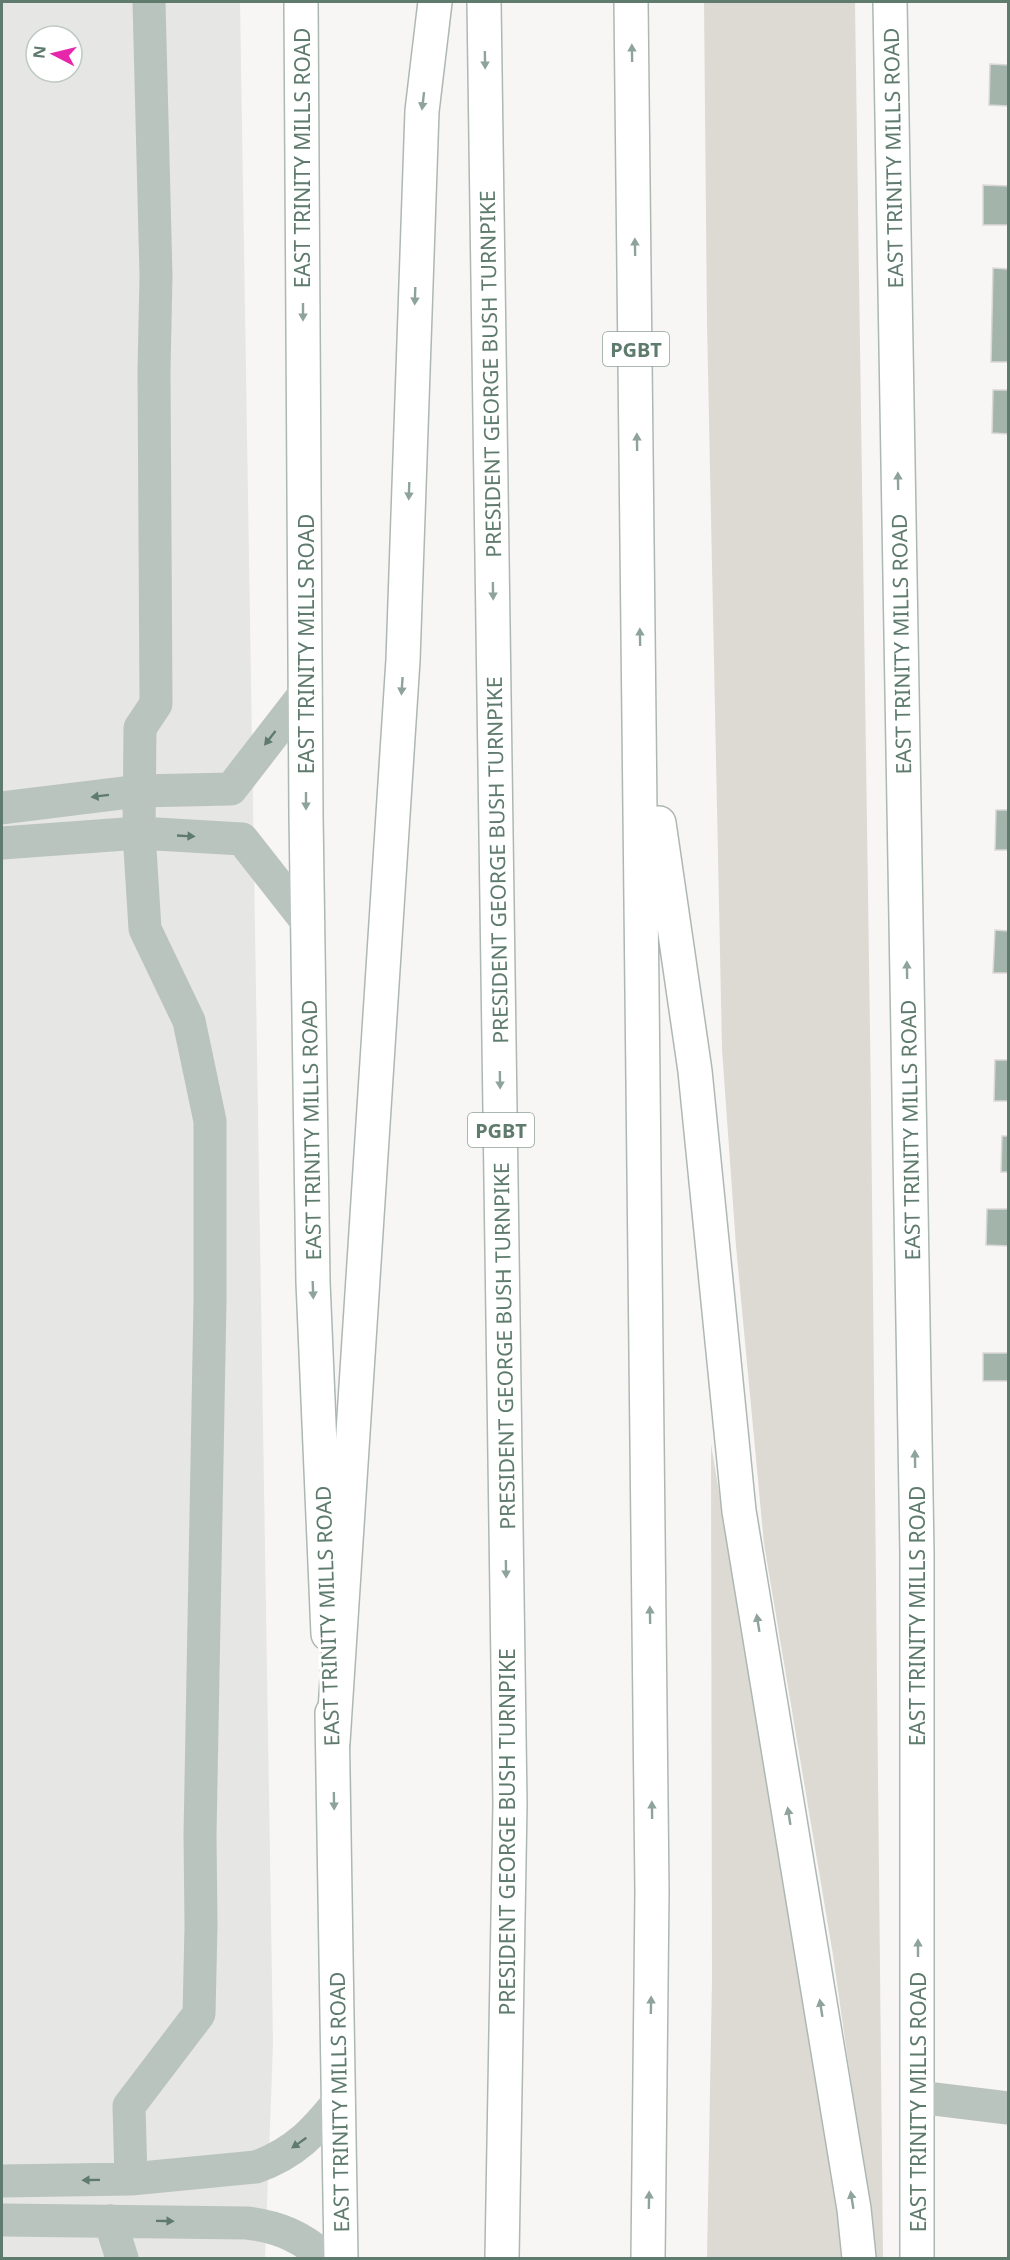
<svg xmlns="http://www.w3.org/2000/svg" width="1010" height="2260" viewBox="0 0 1010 2260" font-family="'Noto Sans',sans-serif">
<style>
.built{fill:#e6e6e4;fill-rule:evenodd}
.green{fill:#dddad4}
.building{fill:#a3b4aa;stroke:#dad8d7;stroke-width:1.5}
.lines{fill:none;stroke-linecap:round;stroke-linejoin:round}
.major-casing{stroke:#acb8b2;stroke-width:36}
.highway-casing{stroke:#aeb8b3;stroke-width:36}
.minor{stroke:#bac4bf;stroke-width:33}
.major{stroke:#fff;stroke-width:33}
.highway{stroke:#fff;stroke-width:33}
.oneway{fill:#8ea399}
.oneway2{fill:#5e7b6d}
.labels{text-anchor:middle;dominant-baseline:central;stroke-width:6;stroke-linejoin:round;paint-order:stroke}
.shield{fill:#fff;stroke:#8ea399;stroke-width:1.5}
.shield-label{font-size:20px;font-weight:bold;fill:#5e7b6d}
.street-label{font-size:21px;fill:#5e7b6d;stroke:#fff}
</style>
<rect width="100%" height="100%" fill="#f8f5f5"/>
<path class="built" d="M2 2H240L273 2044 265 2258H2ZM36 36H72V72H36Z"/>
<path class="green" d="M704 2H855L871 1099 883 2258H876L833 1955 764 1544 736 1246 722 1049 707 323Z
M711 1444 841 2231 844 2258H707L712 1981Z"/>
<path class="building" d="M990 64 1008 65V106L989 105Z
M983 185 1008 186V225H983Z
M993 268 1008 269V362H991Z
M993 390H1008V434L992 433Z
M996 810H1008V850H995Z
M995 930 1008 931V973H993Z
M995 1060H1008V1101H994Z
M1002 1136H1008V1172H1001Z
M987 1209H1008V1246L986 1245Z
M983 1353H1008V1381H983Z"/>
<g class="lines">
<g class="major-casing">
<path id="major" d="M301 2 306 815 313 1282 328 1634
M890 2 917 1553V2258
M332 1713 341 2258"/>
</g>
<g class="highway-casing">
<path id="highway" d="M484 2 510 1804 502 2258
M631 2 652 1892 648 2258
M659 823 695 1071 739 1511 854 2209 859 2258
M333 1742 403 660 422 111 435 2"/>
</g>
<path class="minor" d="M2 808 139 791 231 789 306 692
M2 843 139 833 242 839 308 923
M918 2097 1008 2108
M131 2179 129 2106 199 2014 201 1926 200 1835 210 1301V1121L189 1021 145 929 139 833 140 728 156 704 154 370 156 276 149 2
M2 2181 131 2179 256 2167C295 2153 314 2132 339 2101
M2 2220 247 2223C280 2227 301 2237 326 2258
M110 2221 122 2258"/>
<use href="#major" class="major"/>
<use href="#highway" class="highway"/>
</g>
<defs><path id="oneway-solid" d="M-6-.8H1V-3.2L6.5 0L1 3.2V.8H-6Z" transform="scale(1.5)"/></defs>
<g class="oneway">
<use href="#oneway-solid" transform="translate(632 53) rotate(-91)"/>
<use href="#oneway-solid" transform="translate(485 60) rotate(89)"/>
<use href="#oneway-solid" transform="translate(423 101) rotate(97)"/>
<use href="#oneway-solid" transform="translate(635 247) rotate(-91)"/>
<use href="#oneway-solid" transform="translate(415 296) rotate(92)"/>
<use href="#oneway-solid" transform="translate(303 312) rotate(90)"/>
<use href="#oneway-solid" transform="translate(637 442) rotate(-91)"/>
<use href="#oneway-solid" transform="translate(898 481) rotate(-91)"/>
<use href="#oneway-solid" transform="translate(409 491) rotate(92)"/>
<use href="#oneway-solid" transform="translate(493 591) rotate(89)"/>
<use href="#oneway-solid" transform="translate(640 637) rotate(-91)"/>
<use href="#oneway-solid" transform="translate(402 686) rotate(94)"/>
<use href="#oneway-solid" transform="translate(306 801) rotate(90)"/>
<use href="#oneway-solid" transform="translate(907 970) rotate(-91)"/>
<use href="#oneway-solid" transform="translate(500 1080) rotate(89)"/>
<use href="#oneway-solid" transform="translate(313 1290) rotate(88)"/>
<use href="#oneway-solid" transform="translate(915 1459) rotate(-91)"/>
<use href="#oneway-solid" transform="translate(506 1569) rotate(89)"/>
<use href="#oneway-solid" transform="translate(650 1615) rotate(-91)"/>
<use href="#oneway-solid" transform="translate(758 1623) rotate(-99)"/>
<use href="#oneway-solid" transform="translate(334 1801) rotate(89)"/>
<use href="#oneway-solid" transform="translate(652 1810) rotate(-91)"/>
<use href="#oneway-solid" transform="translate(789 1816) rotate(-99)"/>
<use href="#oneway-solid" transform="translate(918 1948) rotate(-90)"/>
<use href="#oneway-solid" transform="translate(651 2005) rotate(-89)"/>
<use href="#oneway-solid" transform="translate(821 2008) rotate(-99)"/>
<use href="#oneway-solid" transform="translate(649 2200) rotate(-89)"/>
<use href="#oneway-solid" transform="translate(852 2200) rotate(-99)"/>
</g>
<g class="oneway2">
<use href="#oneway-solid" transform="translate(270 738) rotate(128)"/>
<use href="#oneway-solid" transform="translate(100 796) rotate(173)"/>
<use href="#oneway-solid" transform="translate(186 836) rotate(3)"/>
<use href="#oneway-solid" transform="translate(299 2143) rotate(145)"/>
<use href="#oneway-solid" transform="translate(91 2180) rotate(179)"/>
<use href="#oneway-solid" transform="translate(165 2221) rotate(1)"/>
</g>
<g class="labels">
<g class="shield">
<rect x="603" y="332" width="66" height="34" rx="4.5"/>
<rect x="468" y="1113" width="66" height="34" rx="4.5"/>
</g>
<g class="shield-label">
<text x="636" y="349">PGBT</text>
<text x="501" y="1130">PGBT</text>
</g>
<g class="street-label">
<text transform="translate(302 158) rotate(-90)">EAST TRINITY MILLS ROAD</text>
<text transform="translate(893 158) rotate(-91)">EAST TRINITY MILLS ROAD</text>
<text transform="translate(490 374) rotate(-91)">PRESIDENT GEORGE BUSH TURNPIKE</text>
<text transform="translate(306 644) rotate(-90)">EAST TRINITY MILLS ROAD</text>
<text transform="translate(901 644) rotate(-91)">EAST TRINITY MILLS ROAD</text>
<text transform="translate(497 860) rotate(-91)">PRESIDENT GEORGE BUSH TURNPIKE</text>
<text transform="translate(311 1130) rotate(-91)">EAST TRINITY MILLS ROAD</text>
<text transform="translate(910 1130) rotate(-91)">EAST TRINITY MILLS ROAD</text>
<text transform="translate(504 1346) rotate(-91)">PRESIDENT GEORGE BUSH TURNPIKE</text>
<text transform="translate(327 1616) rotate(-92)">EAST TRINITY MILLS ROAD</text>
<text transform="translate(917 1616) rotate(-90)">EAST TRINITY MILLS ROAD</text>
<text transform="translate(507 1832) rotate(-90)">PRESIDENT GEORGE BUSH TURNPIKE</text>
<text transform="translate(339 2102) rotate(-91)">EAST TRINITY MILLS ROAD</text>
<text transform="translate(918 2102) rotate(-90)">EAST TRINITY MILLS ROAD</text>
</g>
</g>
<rect width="1010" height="2260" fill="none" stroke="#5e7b6d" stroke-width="6"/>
<g transform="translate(54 54) rotate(277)"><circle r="28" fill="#ffffff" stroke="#bfcac5" stroke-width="1.5"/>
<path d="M0-4.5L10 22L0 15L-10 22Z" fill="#e726ac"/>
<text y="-9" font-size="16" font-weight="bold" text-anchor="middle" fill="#5e7b6d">N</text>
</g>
</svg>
